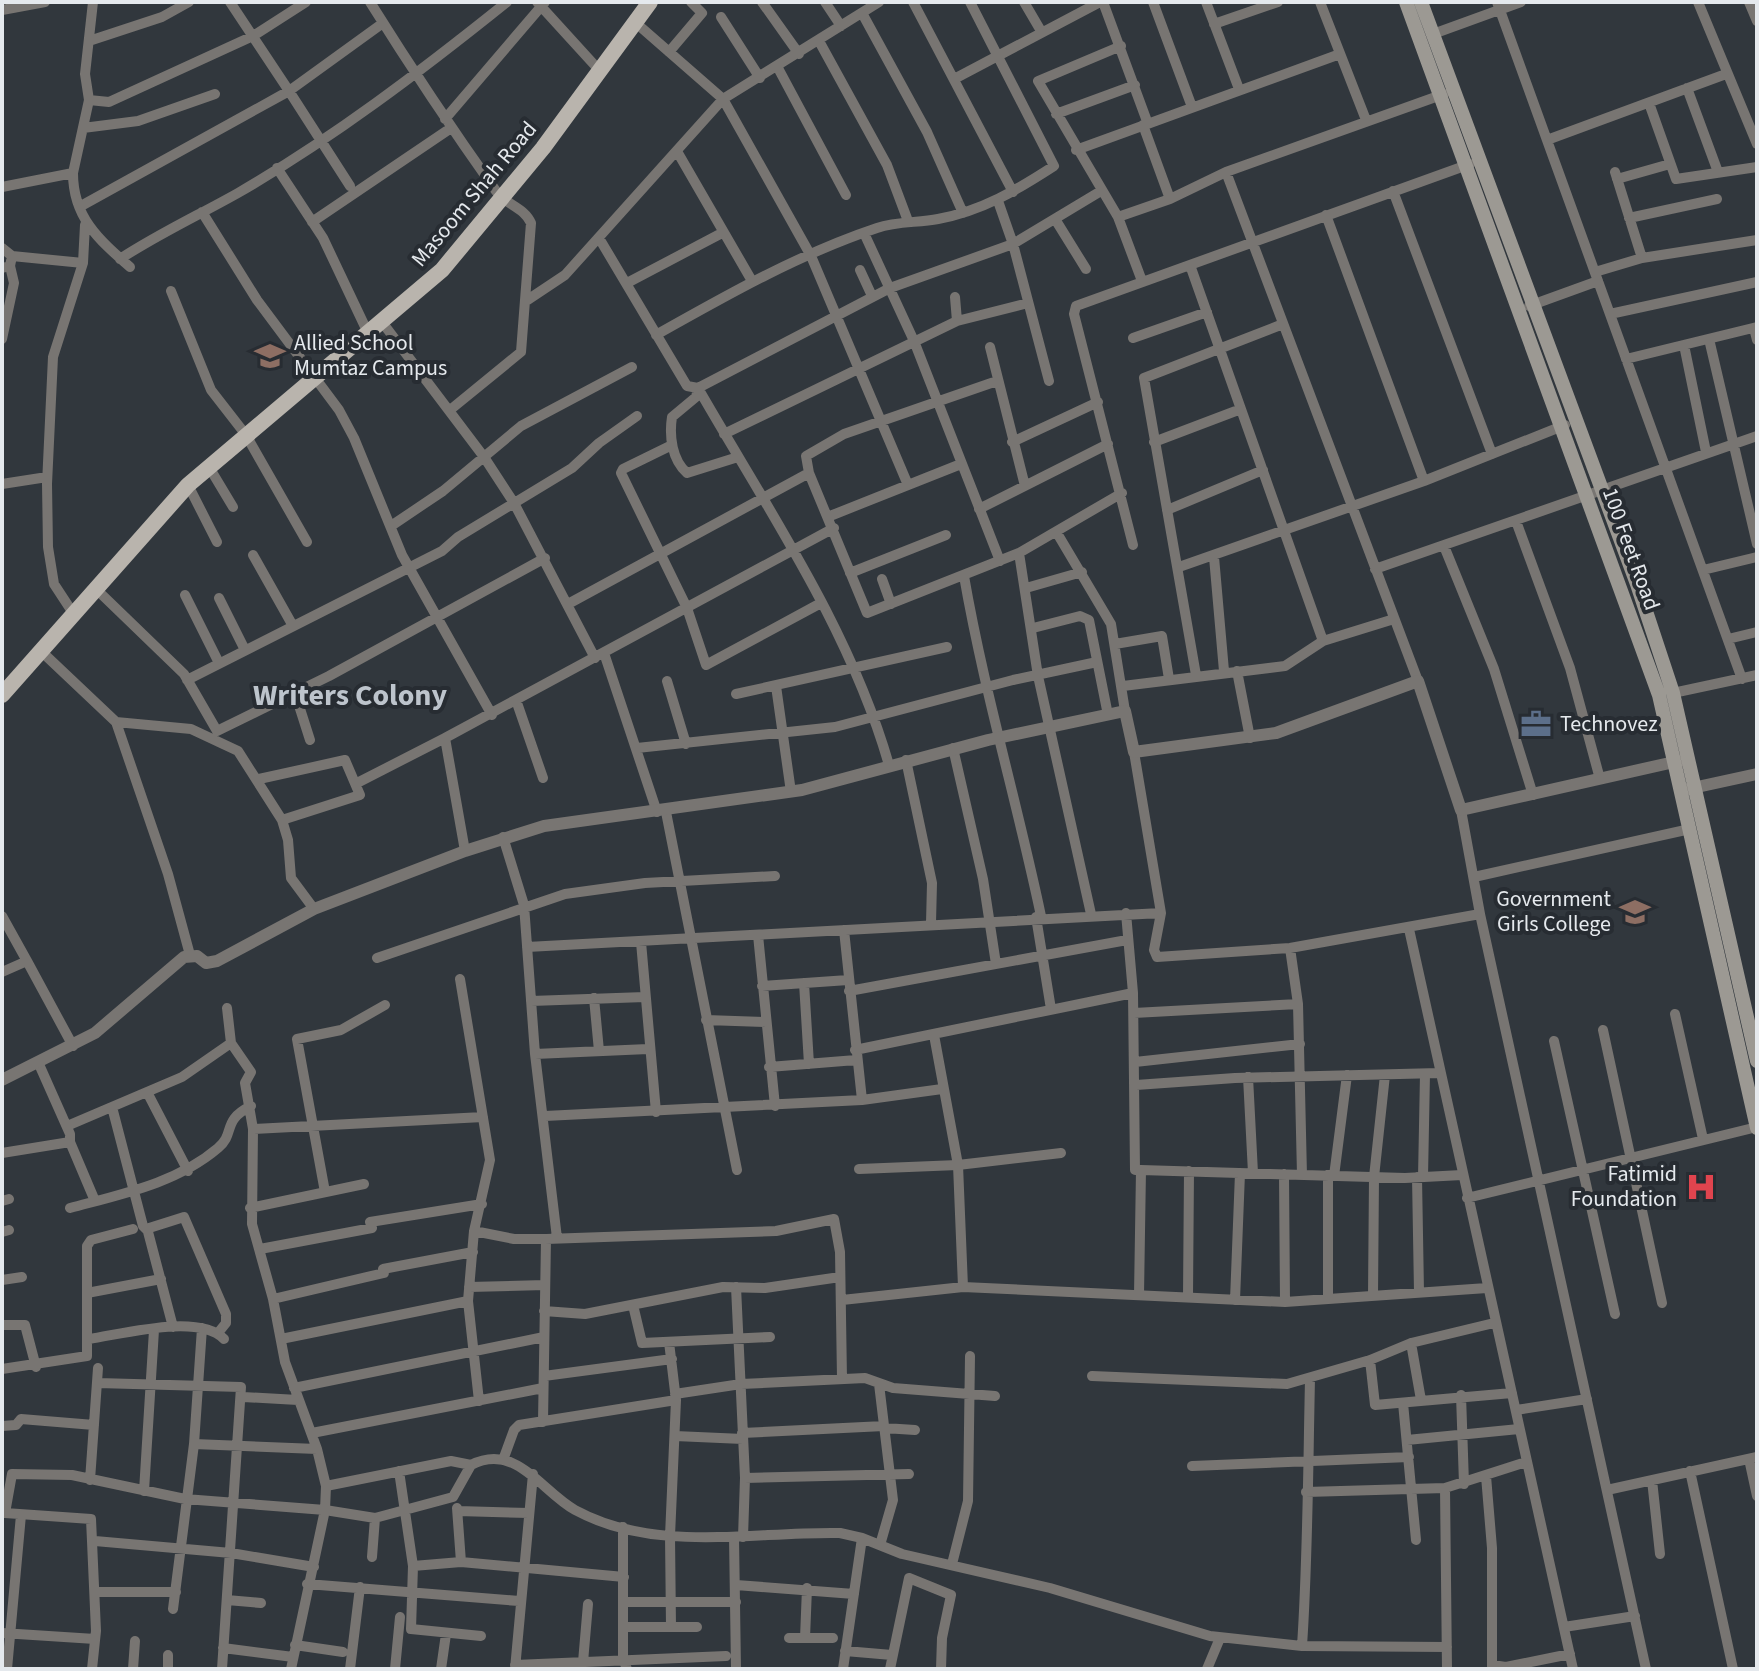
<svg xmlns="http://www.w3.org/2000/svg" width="1759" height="1671" viewBox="0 0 1759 1671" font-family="'Source Sans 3',sans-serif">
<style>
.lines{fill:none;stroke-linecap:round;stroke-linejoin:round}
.minor{stroke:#787572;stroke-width:10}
.tertiary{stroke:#787572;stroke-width:12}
.secondary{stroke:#9c9993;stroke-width:14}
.primary{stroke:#b9b4ad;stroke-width:16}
.labels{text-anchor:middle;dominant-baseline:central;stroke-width:8;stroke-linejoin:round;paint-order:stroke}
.street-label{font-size:22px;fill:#e5e9ed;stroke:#272c32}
.poi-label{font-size:22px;fill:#e5e9ed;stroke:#272c32;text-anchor:start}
.district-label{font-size:30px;font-weight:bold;fill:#bdc4cc;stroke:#272c32}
</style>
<rect width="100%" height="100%" fill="#31373d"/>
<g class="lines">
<path class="minor" d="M230 2 289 91 383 23
M370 2C410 66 452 129 496 191 506 205 524 207 531 223L521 352 450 410
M537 2 599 70
M762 2 799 54
M825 2 841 26
M913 2 1013 192
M1024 2 1041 31
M1103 2 1148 124
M1153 2 1192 107
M1206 2 1239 89
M1320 2 1366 120
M1497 2 1742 679
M1698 2 1757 144
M1749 2 1757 21
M2 10 45 2
M862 13 927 132 963 213
M721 17 760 78
M636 23 723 99 811 256 908 485
M1214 24 1278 2
M1433 34 1521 2
M89 41 162 17 189 2
M819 41 887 165 908 221
M1121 46 1038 81 1118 217 1142 281
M669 52 702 13 691 2
M778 68 846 195
M956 78 1100 2
M1687 88 1718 172
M89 100 109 102 253 36 306 2
M1649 103 1676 179 1757 167
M1056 114 1135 85
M445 119 545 2
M1143 125 1170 199
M83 128 138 121 215 94
M1547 140 1726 74
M1076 150 1340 54
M678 153 752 281
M277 168 323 238 368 333
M1226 172 1418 681
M1615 172 1642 258
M73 173 89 100 85 74 93 2
M1617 179 1670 164
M2 187 73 173C73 217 98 239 130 267
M1393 191 1492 454
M998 201 1013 244 1049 381
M81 206 289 91 350 186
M202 212 257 300 339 410 354 438 402 555 492 715
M1326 215 1424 481
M1118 217 1170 199 1226 172 1444 94
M1629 218 1717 199
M1055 219 1086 269
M312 222 451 128
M864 233 914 341 1000 561
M599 238 687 386 698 388C768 510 850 629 889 765
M2 248 12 256
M120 259C158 234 199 215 238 193 333 138 421 71 507 2
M1190 265 1323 641
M10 266 12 256 83 263
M2 268 10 266 14 283 2 339
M860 270 872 296
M1595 272 1642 258 1757 240
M627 283 722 233
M171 291 211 390 246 435 307 542
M955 297 957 321
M526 301 565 275 723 99 879 2
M1529 306 1598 281
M1610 314 1757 282
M382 322 484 457 514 503 595 658
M1754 328 1757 340
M656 335C727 295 799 254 877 228 897 221 918 223 938 219 982 211 1017 190 1054 166L970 2
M1133 338 1207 312
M1709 339 1757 544
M1684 345 1706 452
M990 347 1025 486
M1626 359 1757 327
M997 381 844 434 806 456 809 473 867 613 1019 553 1122 493
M724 434 957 321 1028 303
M1012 442 1098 402
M1154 442 1241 409
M672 445 623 469 621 473 687 608 706 665 821 603
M738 457 687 473C672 460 669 436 672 417L696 397 698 388 890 288 1013 244 1101 191
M209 467 233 507
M2 484 47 477
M188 485 217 542
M979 509 1108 444
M1167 510 1263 470
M830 516 961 464
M1516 521 1570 668 1600 779
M391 526 443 491 521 426 632 367
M1057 533 1111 624 1125 711
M1133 545 1074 314 1076 306 1470 164
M1444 546 1494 669 1533 795
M1019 553 1038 676 1091 914
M253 555 293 626
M1214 557 1224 671
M1179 567 1424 481 1565 425
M1375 569 1757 436
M1703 570 1757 557
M850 573 946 535
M964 576C984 691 1017 802 1041 916
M882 579 891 604
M95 588 184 674 217 731 329 676 545 558
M1026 588 1082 572
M185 595 219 663
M219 598 245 650
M568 604 809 473
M73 613 54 584 48 547 47 484 53 357 83 263 85 225
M1033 628 1080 616 1089 620 1108 715
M1728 639 1757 632
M1115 644 1162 636 1169 679
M42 652 116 722 168 874 190 955
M604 653 657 812
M1237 671 1250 738
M1196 675 1144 378 1283 324
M187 680 442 551 458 537 572 468 599 443 637 416
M667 681 686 744
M776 686 791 792
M1123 686 1285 666 1323 641 1394 619
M295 693 310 740
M1673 693 1757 675
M736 694 947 647
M516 700 543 778
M116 722 191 729 238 751 282 820 288 840 291 878 314 909
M637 748 835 727 1013 680 1097 662
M953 748 983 879 996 964
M1134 752 1161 913 1154 950 1157 957 1290 948 1480 914
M906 760 932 883 931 923
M259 779 345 760 360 795 282 820
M357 783 445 738
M1461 810 1480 914 1646 1669
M666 812 737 1170
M503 837 524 905 535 1054 557 1238
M465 851 445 738 834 528
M1474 877 1690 829
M1126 913 1133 993
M2 916 27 961
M1036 917 1051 1009
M1409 929 1573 1669
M844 930 862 1100
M758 935 775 1106
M641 942 656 1112
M527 947 1161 913
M377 958 565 894 645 883 775 876
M2 972 27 961 73 1046
M460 979 490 1160 474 1231 468 1301 479 1401
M804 983 809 1064
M762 986 848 980
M849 991 1127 940
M594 998 599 1051
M531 1001 645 997
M1298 1004 1302 1175
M227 1008 231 1043 251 1072 245 1083 253 1129 252 1224 273 1299 285 1362 317 1449 326 1486 325 1510 291 1669
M1134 1013 1298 1004 1290 948
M1675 1014 1703 1139
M706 1020 766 1022
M1603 1030 1662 1303
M934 1035 958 1165 963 1287
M1554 1041 1615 1314
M855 1050 1133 993 1135 1170H1141L1139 1295
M535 1054 648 1049
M38 1062 70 1134V1142
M1135 1062 1300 1044
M769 1067 856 1060
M1248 1077 1253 1173
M1136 1085 1235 1078 1439 1073
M147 1092 188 1171
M112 1107 143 1226 146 1229 184 1217 226 1314V1323L218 1333
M545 1116 862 1100 942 1089
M67 1126 182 1077 231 1043
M253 1129 483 1117
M2 1153 70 1142 95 1201
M859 1169 958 1165 1061 1153
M1141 1170 1405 1178 1462 1175
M1284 1174 1285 1302
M1334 1176 1347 1075
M1417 1177 1419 1292
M1423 1177 1425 1074
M325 1192 297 1039 341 1030 385 1005
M1467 1198 1757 1127
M2 1201 9 1199
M70 1208C122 1194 177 1183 218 1148 236 1133 221 1121 251 1106
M250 1208 364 1184
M147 1228 173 1327
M474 1231 514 1239H546L776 1231 834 1219 840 1252 842 1379
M2 1232 9 1230
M260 1249 372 1228 370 1222 482 1204
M2 1280 22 1277
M469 1287 545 1285
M736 1287 745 1478 743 1537
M87 1293 161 1279
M1373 1296 1374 1177 1385 1075
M1188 1297 1189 1171
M273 1299 384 1273 383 1269 473 1252
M1328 1299V1175
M842 1300 963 1287 1285 1302 1487 1288
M1235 1300 1240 1173
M633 1305 642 1343 770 1337
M544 1311 585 1314 723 1287 765 1288 840 1277
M2 1325H25L36 1367
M89 1339C123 1334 199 1313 224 1339
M281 1339 468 1301
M669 1342 676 1400 670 1536 671 1627
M1411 1343 1421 1400
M1370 1360 1375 1405 1512 1393
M2 1369 87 1356V1246L91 1240 133 1229
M544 1376 672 1359
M1092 1376 1287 1384 1370 1360 1411 1343 1494 1323
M98 1383 241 1387 222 1669
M879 1384 893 1500 880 1545
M294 1388 544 1337
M675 1394 741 1384 865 1378 893 1388 995 1396
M1461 1395 1464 1484
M243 1397 298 1400
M1403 1403 1416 1540
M1516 1410 1587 1399
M543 1422 546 1239
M2 1426 16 1425 21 1419 94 1425
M884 1428 915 1430
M312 1433 543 1388
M742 1433 884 1426
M675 1436 743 1439
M1407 1440 1519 1429
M194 1444 317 1449
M1749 1459 1757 1496
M503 1460 514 1430 519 1425 676 1400
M1192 1466 1409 1457
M399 1471 413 1566 411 1629 481 1636
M1690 1471 1733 1669
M1486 1476 1492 1548V1669
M745 1478 909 1474
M90 1480 98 1368
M1652 1480 1660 1554
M326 1486 451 1461 471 1465
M1445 1488 1447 1669
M1607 1490 1757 1457
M144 1491 154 1330
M1306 1492 1445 1488 1526 1462
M457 1508 461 1562
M458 1511 529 1513
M2 1512 5 1513 12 1474 72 1475 185 1499 325 1510 375 1518 453 1497 471 1465C516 1442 541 1491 575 1510 656 1554 753 1531 840 1533L862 1538 902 1554 1050 1588 1210 1636 1302 1646 1447 1647
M5 1513 91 1519 96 1631 92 1669
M623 1527V1659L627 1669
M734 1537 736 1669
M95 1541 231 1553 314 1567
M372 1557 375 1518
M952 1564 968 1501 970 1356
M413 1566 461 1562 624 1577
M307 1584 519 1601
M736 1585 854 1594
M95 1592H176
M227 1600 261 1603
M624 1602H736
M173 1609 194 1444 202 1328
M624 1627H697
M1564 1627 1635 1616
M2 1633 95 1639
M789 1638H833
M805 1638 807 1588
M295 1645 343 1652
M1302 1646C1308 1557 1308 1468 1310 1379
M223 1648 293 1657
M845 1651 892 1655
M583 1662 588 1604
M515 1665 726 1656
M1492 1665 1506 1667 1570 1654
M7 1669 21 1515
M133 1669 135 1641
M168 1669V1655
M350 1669 360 1587
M395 1669 400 1617
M441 1669 446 1634
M515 1669 533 1474
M843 1669 862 1538
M890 1669 909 1578 951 1595 942 1638 941 1669
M1207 1669 1220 1638"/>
<path class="tertiary" d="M1688 789 1757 774
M2 1080 95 1033 184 957 197 956 206 963 217 961 314 909 465 851 544 826 802 790 988 740 1125 711 1134 752 1276 733 1418 681 1461 810 1683 760"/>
<path class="secondary" d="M1406 2 1659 695 1757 1128
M1421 2 1637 584 1673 693 1757 1061"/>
<path class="primary" d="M2 695 188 485 442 270 543 148 650 2"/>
</g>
<defs>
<g id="school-bare" transform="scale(2.4)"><path d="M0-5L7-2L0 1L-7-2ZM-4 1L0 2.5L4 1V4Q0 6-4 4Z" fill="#8d6e63" stroke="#272c32" stroke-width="2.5" paint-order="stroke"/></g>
<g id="office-bare" transform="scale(2.4)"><path d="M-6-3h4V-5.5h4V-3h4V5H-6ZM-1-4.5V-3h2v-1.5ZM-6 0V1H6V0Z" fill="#5c6f8a" stroke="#272c32" stroke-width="2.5" paint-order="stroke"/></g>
<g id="hospital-bare" transform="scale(2.4)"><path d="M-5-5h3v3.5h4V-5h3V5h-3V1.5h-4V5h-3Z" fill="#e0444e" stroke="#272c32" stroke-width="2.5" paint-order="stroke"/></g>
</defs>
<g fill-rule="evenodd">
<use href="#school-bare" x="270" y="356"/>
<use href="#office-bare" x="1536" y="724"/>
<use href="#school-bare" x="1635" y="912"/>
<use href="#hospital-bare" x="1701" y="1187"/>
</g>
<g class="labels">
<g class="street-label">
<text transform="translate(474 194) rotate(-50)">Masoom Shah Road</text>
<text transform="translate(1631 549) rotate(70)">100 Feet Road</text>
</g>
<g class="poi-label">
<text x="294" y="343">Allied School<tspan x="294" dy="25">Mumtaz Campus</tspan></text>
<text x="1560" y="724">Technovez</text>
<text x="1611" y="899" text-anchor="end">Government<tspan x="1611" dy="25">Girls College</tspan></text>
<text x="1677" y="1174" text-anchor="end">Fatimid<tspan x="1677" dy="25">Foundation</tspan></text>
</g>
<g class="district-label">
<text x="350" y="695">Writers Colony</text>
</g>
</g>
<rect width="1759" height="1671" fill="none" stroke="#e5e9ed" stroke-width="8"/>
</svg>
